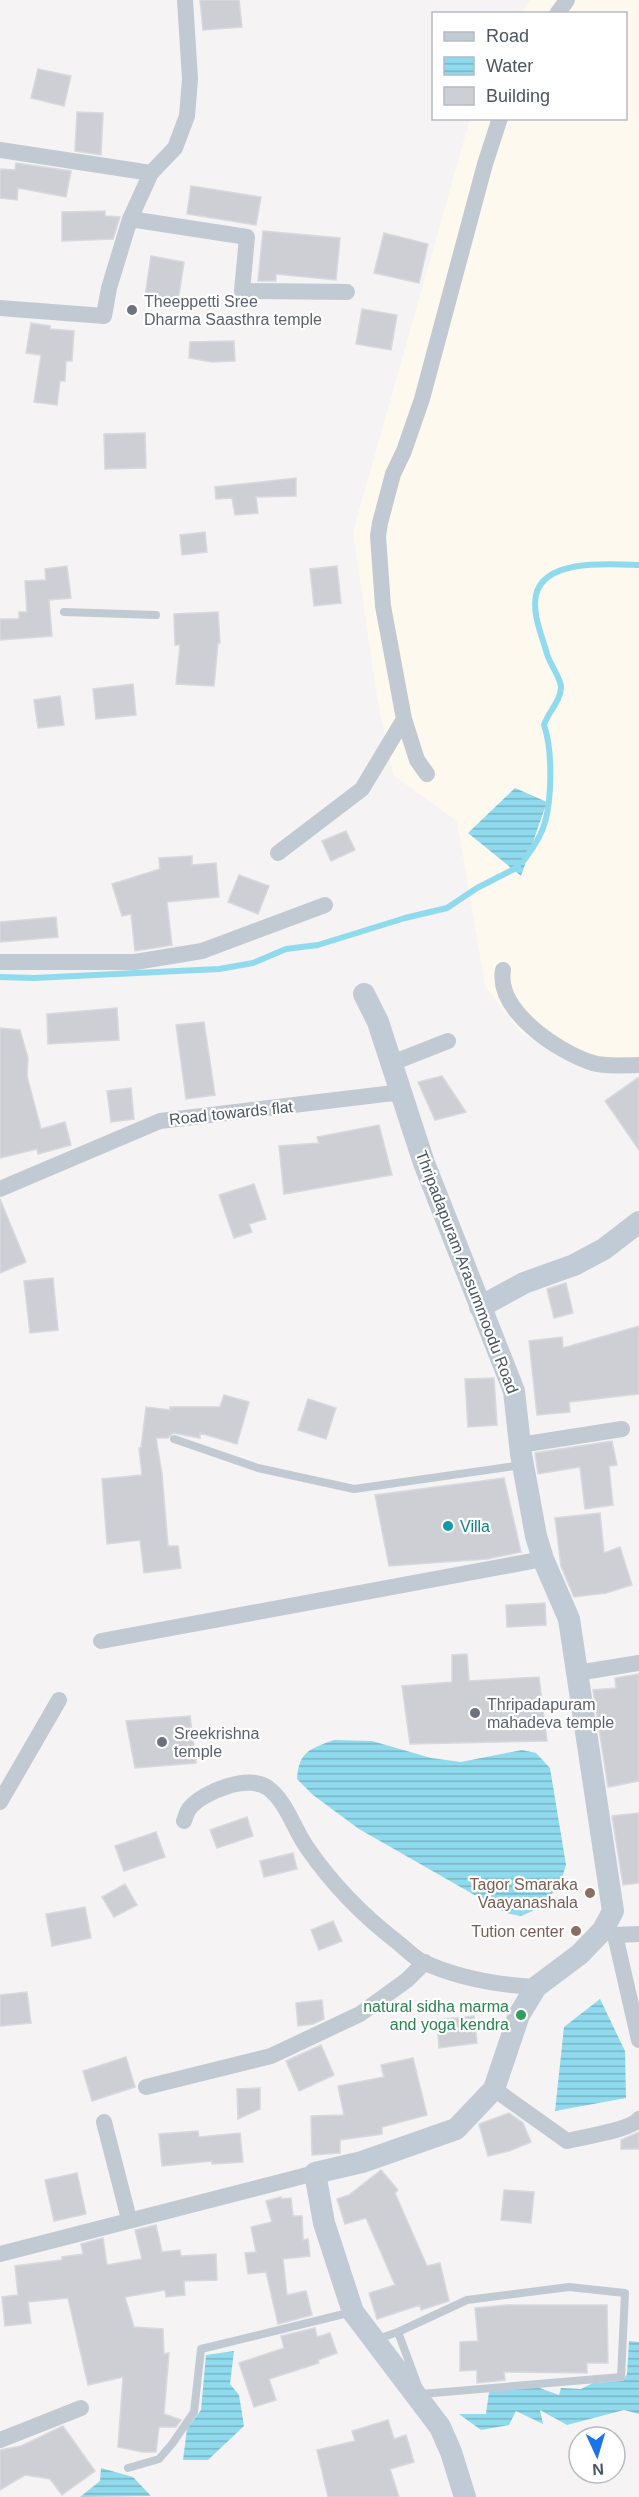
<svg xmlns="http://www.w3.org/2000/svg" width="639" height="2497" viewBox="0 0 639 2497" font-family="Helvetica,sans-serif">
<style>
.commercial{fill:#fdf9ef}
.water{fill:url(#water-rules)}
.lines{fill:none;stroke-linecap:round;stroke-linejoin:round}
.stream{stroke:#90daee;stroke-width:6}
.building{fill:#cdcfd5;stroke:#d7d9de;stroke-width:1.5}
.lane{stroke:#c1cad2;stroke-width:8}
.street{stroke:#c1cad2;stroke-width:16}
.secondary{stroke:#c1cbd6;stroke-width:22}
.worship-dot{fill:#6b7280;stroke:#fff;stroke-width:2}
.culture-dot{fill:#0f9aa8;stroke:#fff;stroke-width:2}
.education-dot{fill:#8d6e63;stroke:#fff;stroke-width:2}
.leisure-dot{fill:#2e9e5b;stroke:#fff;stroke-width:2}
.labels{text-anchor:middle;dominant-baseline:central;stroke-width:4.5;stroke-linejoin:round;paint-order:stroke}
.worship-label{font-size:16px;fill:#5b616d;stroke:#fff;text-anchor:start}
.street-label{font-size:16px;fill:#4a5661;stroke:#fff}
.culture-label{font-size:16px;fill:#0d838f;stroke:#fff;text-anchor:start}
.education-label{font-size:16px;fill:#785e54;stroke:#fff;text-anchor:end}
.leisure-label{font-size:16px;fill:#27864d;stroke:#fff;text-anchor:end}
</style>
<defs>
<pattern id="water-rules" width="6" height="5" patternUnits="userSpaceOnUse" patternTransform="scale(1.5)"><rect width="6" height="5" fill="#90daee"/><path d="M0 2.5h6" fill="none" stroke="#78b4c4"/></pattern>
</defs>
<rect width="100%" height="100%" fill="#f5f3f3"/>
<path class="commercial" d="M530 0H639V1069L569 1054 522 1034 485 986 457 821 393 775 377 698 353 532 470 119 626 118V14L522 13Z"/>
<path class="water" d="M515 788 547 802 521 876 468 833Z
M334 1740 372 1741 431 1758 461 1762 522 1750 536 1753 550 1768 566 1865 559 1887 535 1910 521 1916 506 1913 359 1829 313 1795 297 1779C299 1751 310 1749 334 1740Z
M600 1999 625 2051 626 2098 555 2111 564 2027Z
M629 2341 639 2342V2414L624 2410 567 2425 540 2410 543 2424 516 2411 509 2425 481 2430 459 2414H486L489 2392 537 2387 559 2395 561 2388 581 2389 593 2383 623 2381 627 2374Z
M234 2351 230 2384 239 2395 244 2426 208 2460H183L187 2429 201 2410 206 2355Z
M101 2468 133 2477 151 2496 80 2497 100 2481Z"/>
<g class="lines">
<path class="stream" d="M525 859C530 851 536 844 540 835 553 810 553 751 544 725 548 712 561 701 561 687 561 679 550 664 547 654 542 635 532 615 536 595 544 558 611 564 639 565
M0 977 34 978 219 969 253 963 286 949 318 945 405 918 447 908 477 888 518 867"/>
</g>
<path class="building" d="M200 0H239L242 27 203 30Z
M38 69 71 76 64 106 31 98Z
M77 112 103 113 101 155 75 151Z
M16 163 71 171 66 197 18 188 17 200 0 198V169L15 170Z
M191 186 261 197 256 225 187 214Z
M105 211V216L120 217 113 239 62 241V212Z
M263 231 340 238 336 280 276 274V281H258Z
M384 233 428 244 419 283 374 273Z
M151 256 184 262 178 301 145 296Z
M362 309 397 315 391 350 356 344Z
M31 323 50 326V329L74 331 72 361H66L65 381H60L57 405 34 402 41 355 26 353Z
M234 341 235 361 212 362 189 358 190 342Z
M145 433 146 468 105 469 104 434Z
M296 478V496L256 497 258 513 235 515 232 498 216 499 215 487Z
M205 532 207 552 182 555 180 535Z
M67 566 71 598 49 600 52 636 0 640V619H19V612H27L25 581 46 580 45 569Z
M337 566 341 603 314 606 310 569Z
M218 612 220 643H218L214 686 176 684 180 645H175L174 614Z
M133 684 136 715 96 719 93 689Z
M60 696 64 725 38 728 34 700Z
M346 831 355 850 331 861 322 841Z
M192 856V865L216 863 219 897 167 902 172 945 135 951 131 914 122 916 112 884 160 869 159 858Z
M239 875 269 886 258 914 228 902Z
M56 917 58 937 0 942V922Z
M117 1008 119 1040 48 1044 47 1014Z
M204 1022 215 1095 186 1099 176 1025Z
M0 1028 20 1030 28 1058 27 1076 41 1129 65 1122 71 1145 38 1154 37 1149 0 1158Z
M442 1076 466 1112 435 1120 418 1082Z
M639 1077V1150L605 1101Z
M131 1088 134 1119 111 1122 107 1091Z
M379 1125 392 1175 284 1194 279 1146 319 1143 317 1137Z
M254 1184 266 1219 249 1224 252 1232 234 1238 219 1195Z
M0 1199 26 1262 0 1273Z
M53 1278 58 1330 30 1333 24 1281Z
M566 1283 573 1313 554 1318 547 1289Z
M639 1326V1394L569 1402 570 1412 537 1415 529 1341 562 1337 563 1348Z
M494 1378 497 1425 468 1427 465 1379Z
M224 1395 249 1402 237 1444 200 1433V1438L173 1433 168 1438H156L162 1474 168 1546H178L181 1568 144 1573 140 1540 107 1544 102 1479 142 1475 139 1448H141L146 1407 170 1410V1407H220Z
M308 1399 336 1408 326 1439 298 1430Z
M612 1441 617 1465 609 1466 613 1505 585 1509 580 1467 538 1474 535 1453Z
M504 1478 521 1552 487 1559 389 1566 375 1495Z
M600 1513 604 1553 620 1547 632 1585 606 1593 574 1597 561 1566 555 1518Z
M545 1603 546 1625 507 1627 506 1605Z
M467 1654 469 1681 539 1677 547 1741 410 1744 402 1686 452 1682V1655Z
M639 1674V1781L608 1787 593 1690 616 1688 615 1678Z
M190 1716 196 1763 135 1768 126 1721Z
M639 1813V1883L623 1885 612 1816Z
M247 1817 253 1836 217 1848 210 1830Z
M156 1832 165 1857 124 1871 115 1846Z
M293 1853 297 1869 264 1877 260 1861Z
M125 1884 137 1905 114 1917 102 1897Z
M85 1907 91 1938 52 1946 46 1914Z
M333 1921 342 1941 319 1950 311 1930Z
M27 1992 31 2023 0 2026V1995Z
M322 2000 324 2019 313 2024 298 2026 296 2003Z
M474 2016 477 2043 439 2048 437 2020Z
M321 2045 334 2075 299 2091 286 2061Z
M126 2057 135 2087 92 2101 83 2071Z
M413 2058 427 2115 382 2127V2134L340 2140V2153L312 2155 311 2116 344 2115 338 2086 384 2077 381 2065Z
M260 2088V2109L238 2119 237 2089Z
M509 2113 523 2123 531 2142 509 2151 488 2156 479 2124Z
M198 2131 199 2137 240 2133 243 2162 212 2164V2161L162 2166 159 2134Z
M639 2132V2149H621V2140Z
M381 2170 398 2190 395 2193 427 2266 440 2263 449 2301 421 2310 420 2305 377 2319 369 2293 395 2285 366 2218 345 2224 337 2199 349 2195Z
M77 2173 86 2214 54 2221 45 2180Z
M504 2190 534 2192 531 2223 501 2220Z
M281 2197V2199L291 2198 293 2216H302L303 2240 308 2239 310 2256 283 2259 287 2295 306 2291 312 2315 278 2324 266 2272 248 2274 245 2253 256 2252 251 2227 272 2222 266 2201Z
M156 2225 162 2252 180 2250 181 2256 216 2254 217 2280 184 2281 185 2295 166 2297 165 2290 125 2297 134 2327 163 2329 164 2354 169 2353 164 2414 181 2420 176 2427H159L156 2452H142L118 2447 123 2377 88 2385 68 2298 28 2302 31 2323 5 2326 2 2297 18 2295 15 2266 62 2260V2257L83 2254 81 2244 103 2238 107 2265 142 2259 135 2230Z
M507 2305H607L608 2363H587V2373L504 2372 505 2380 477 2383V2370L460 2371V2342L478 2341 475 2308Z
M315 2328 317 2337 330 2333 337 2353 318 2360 319 2363 269 2379 276 2400 254 2407 239 2363 284 2348 281 2336Z
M388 2420 394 2439 406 2435 414 2462 390 2469 399 2497H328L317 2450 355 2441 352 2431Z
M63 2426 95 2471 62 2495 50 2479 25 2475 0 2490V2450L21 2446Z"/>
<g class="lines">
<path class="lane" d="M64 612 156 615
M174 1439 258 1468 354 1489 522 1465
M375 2340 398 2332 467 2300 569 2287 625 2293 621 2377 421 2394 398 2332
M128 2468 159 2459 172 2444 194 2412 201 2349 352 2312"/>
<path class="street" d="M557 14 567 0
M0 150 151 173
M130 219 247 237 242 291 347 292
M0 308 104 316 109 288 130 219 151 173 175 148 187 116 190 79 185 0
M404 719 383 606 378 536 380 523 393 474 404 451 422 399 485 164 500 118
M278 853 362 789 404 719 417 760 427 774
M0 962H135L202 951 325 905
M503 970C496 1011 558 1052 593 1063 607 1067 624 1065 639 1065
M392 1063 448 1041
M0 1189 160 1121 402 1092
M520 1445 622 1429
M101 1641 543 1559
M577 1673 639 1663
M0 1802 59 1700
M184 1821C185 1818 187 1812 189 1809 203 1791 249 1774 268 1788 287 1802 294 1830 308 1849 333 1885 361 1914 396 1941 404 1947 412 1956 421 1961 457 1978 497 1985 536 1987
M605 1930 615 1935 639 1934
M615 1935 639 2040
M146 2087 271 2056 360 2014 407 1980 425 1962
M494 2089 567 2141C583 2137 631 2130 639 2119
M104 2122 129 2219
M0 2254 315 2173
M0 2440 81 2408"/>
<path class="secondary" d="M364 994 378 1022 424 1163 514 1391 521 1454 536 1536 543 1559 569 1619 613 1911 603 1930 580 1954 536 1987 519 2015 494 2089 456 2129 362 2162 315 2173 324 2223 353 2312 440 2427 451 2452 465 2497
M480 1307 524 1283 574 1265 604 1249 639 1222"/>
</g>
<g class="worship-dot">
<circle cx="132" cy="310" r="6"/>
<circle cx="475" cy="1713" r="6"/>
<circle cx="162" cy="1742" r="6"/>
</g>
<circle class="culture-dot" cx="448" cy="1526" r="6"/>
<g class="education-dot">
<circle cx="590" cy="1893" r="6"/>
<circle cx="576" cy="1931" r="6"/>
</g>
<circle class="leisure-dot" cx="521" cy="2015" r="6"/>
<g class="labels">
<g class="worship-label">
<text x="144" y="301">Theeppetti Sree<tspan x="144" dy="18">Dharma Saasthra temple</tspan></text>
<text x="487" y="1704">Thripadapuram<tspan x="487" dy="18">mahadeva temple</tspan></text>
<text x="174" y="1733">Sreekrishna<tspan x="174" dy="18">temple</tspan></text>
</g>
<g class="street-label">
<text transform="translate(231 1113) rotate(-6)">Road towards flat</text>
<text transform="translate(467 1272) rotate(69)">Thripadapuram Arasummoodu Road</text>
</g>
<g class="culture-label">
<text x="460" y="1526">Villa</text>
</g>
<g class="education-label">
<text x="578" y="1884">Tagor Smaraka<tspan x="578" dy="18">Vaayanashala</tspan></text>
<text x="564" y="1931">Tution center</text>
</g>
<g class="leisure-label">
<text x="509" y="2006">natural sidha marma<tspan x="509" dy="18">and yoga kendra</tspan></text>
</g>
</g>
<rect x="432" y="12" width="195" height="108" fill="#ffffff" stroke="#b7bbc0" stroke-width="1.5"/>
<rect x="444" y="32" width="30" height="9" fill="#c1cbd6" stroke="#b7bbc0" stroke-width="1.5"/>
<text x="486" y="42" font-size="18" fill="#4a5661">Road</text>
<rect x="444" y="57" width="30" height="18" fill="url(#water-rules)" stroke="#b7bbc0" stroke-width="1.5"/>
<text x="486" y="72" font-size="18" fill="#4a5661">Water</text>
<rect x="444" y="87" width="30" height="18" fill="#cdcfd5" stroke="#b7bbc0" stroke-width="1.5"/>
<text x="486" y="102" font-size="18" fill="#4a5661">Building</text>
<g transform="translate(597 2455) rotate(176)"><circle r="28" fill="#ffffff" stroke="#b7bbc0" stroke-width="1.5"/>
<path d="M0-4.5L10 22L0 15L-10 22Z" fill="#1a73e8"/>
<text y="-9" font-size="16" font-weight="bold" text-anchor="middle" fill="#4a5661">N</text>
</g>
</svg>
